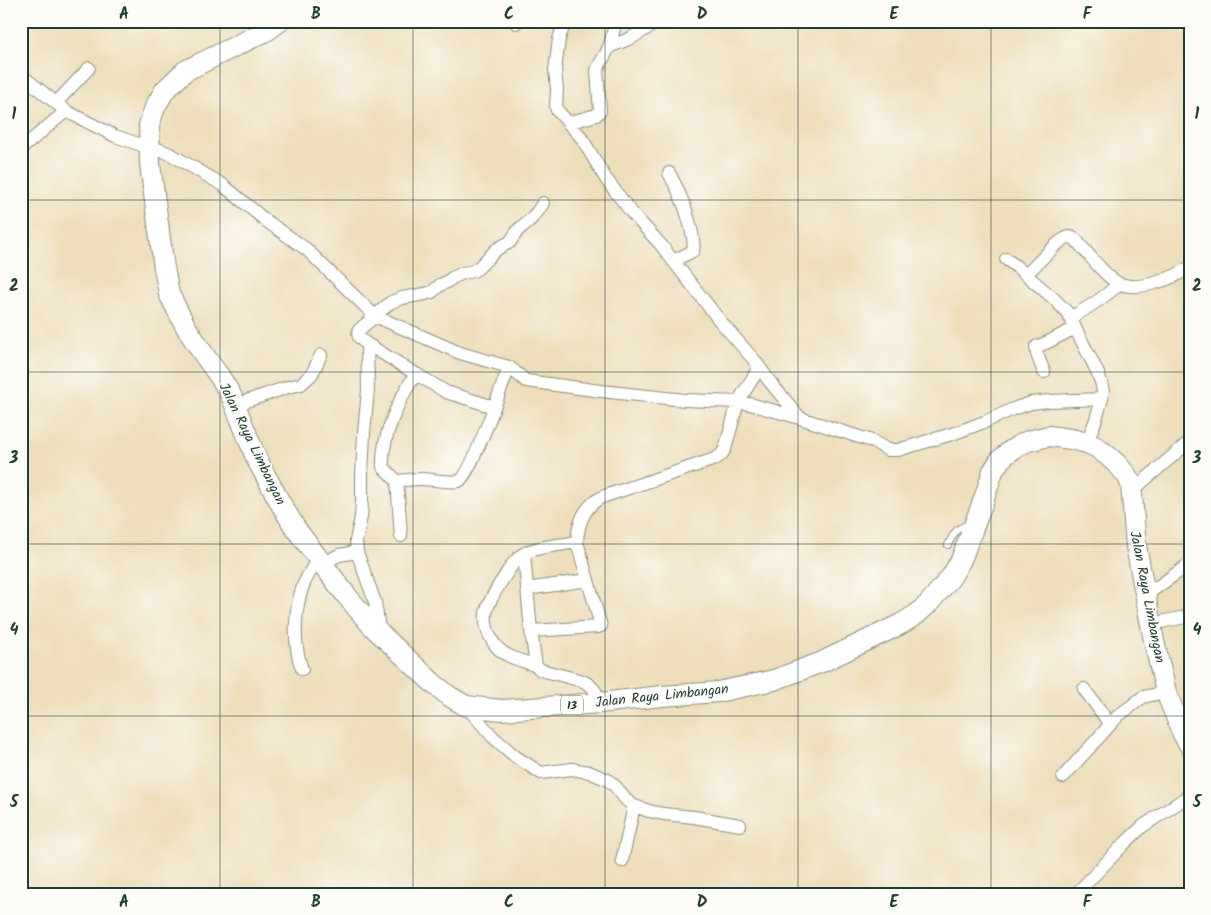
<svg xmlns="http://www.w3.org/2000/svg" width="1211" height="915" viewBox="0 0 1211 915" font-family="Kalam,sans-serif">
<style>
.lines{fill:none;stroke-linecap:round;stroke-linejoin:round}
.service-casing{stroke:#868e78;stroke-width:8}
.minor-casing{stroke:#868e78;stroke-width:14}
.trunk-casing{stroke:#868e78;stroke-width:22}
.service{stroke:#fff;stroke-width:6}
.minor{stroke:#fff;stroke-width:12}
.trunk{stroke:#fff;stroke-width:20}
.grid{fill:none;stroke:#1f3d34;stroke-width:1;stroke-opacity:0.55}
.labels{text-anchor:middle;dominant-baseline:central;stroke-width:4;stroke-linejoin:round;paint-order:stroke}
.shield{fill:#fdfcf7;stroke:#62766e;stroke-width:1}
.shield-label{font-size:12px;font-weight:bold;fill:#1f3d34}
.street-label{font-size:14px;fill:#1f3d34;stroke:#fdfcf7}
.neatline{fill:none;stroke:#1f3d34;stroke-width:2}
.grid-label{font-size:16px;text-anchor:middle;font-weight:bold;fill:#1f3d34}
</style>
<rect width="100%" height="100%" fill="#fdfcf7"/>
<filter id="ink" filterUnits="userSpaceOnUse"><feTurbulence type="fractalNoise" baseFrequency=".02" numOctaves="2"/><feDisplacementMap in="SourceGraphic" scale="10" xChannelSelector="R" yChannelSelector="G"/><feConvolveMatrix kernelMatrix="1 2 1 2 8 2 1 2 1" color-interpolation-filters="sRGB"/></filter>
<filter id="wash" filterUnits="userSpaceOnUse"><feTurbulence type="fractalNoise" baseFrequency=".0096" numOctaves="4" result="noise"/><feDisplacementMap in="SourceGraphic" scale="20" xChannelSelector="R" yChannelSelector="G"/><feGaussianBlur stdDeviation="1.12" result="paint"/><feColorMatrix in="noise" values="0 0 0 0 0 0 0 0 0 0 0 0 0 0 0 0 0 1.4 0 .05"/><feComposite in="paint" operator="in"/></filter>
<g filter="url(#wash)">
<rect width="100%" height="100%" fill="#eedebc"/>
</g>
<g filter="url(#ink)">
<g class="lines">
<g class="service-casing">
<path id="service" d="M948 545C954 533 956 526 971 525"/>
</g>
<g class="minor-casing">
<path id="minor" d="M565 21 559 39 555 70 557 89 556 107 557 110 581 137 606 179 632 213 661 245 720 321 755 361 770 382 800 418
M516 23V21
M609 47 631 38 656 23 658 21
M21 75 66 111 115 136 150 148 161 150 172 155 223 185 265 220 306 249 375 316 460 353 509 367 526 381 601 391 685 400 738 402 750 404 800 418 872 441 888 450H898L955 433 987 421 1013 409 1031 403 1049 401 1102 399
M56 103 89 68
M568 123 596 115 600 111 597 71C599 63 605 57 608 49 612 41 613 30 616 21
M21 149 66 111
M669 173C673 181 678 189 681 198 686 208 696 241 693 251L673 261
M1006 259 1017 267 1053 298 1067 312 1097 371 1101 382 1103 391 1102 399 1096 419 1087 443
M1026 275C1034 267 1060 238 1069 237 1073 237 1073 238 1076 240 1085 250 1108 280 1120 284 1140 291 1173 279 1190 267
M1070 318C1088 308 1104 298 1119 284
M367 344C362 340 356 337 359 330L391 302 402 298 425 294 432 292 440 285 447 282 452 278 463 273 473 271 478 268 497 249 510 242 518 230 530 220 538 211 543 203
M1044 372 1037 354 1036 347 1048 342 1075 328
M416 374 446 392 494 407
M235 405 288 387 301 384 312 374 321 355
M397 481C405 480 413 479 421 479 429 479 453 483 459 481 470 477 503 383 509 367
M1132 491 1190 441
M524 554 531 631 536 666 541 670 583 681C593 686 597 692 600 703
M322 564 339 555 357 552
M527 589 588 580
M1145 596 1188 565
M1151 624 1190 616
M531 631 598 627 601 626 577 542C578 524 584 506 602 497L715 459 721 455 725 449 738 402 759 368
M380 635 375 602 357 552 356 541 361 517 362 501V474L364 433 368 389 367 344 416 374C399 398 381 438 383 467L397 481 401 536
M536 666C527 662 516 660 507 655 493 648 484 629 486 613 488 602 495 592 501 582 508 572 514 559 525 553 537 546 563 545 577 542
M302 669C293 645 294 610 303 586 307 576 313 567 318 558
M1084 689 1110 724
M466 706 493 737 516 757 541 773 572 769 589 772 608 780 616 787 626 800 634 806 649 811 663 814 694 817 740 825
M1063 777 1118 716 1143 697 1166 692
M622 861 634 806
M1076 894 1124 844 1143 826 1190 795"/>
</g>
<g class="trunk-casing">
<path id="trunk" d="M280 21 268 30 185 71 165 90 155 107 149 125 150 164 164 268 169 294 186 327 204 355 220 377 231 395 257 460 281 504 296 529 346 595 373 627 434 684 449 696 466 706 502 710 600 703 662 696 718 692 774 680 822 662 901 624 917 614 929 603 951 577 961 560 984 499 993 471 1000 460 1009 452 1018 446 1028 441 1049 436 1071 439 1087 443 1096 447 1108 456 1119 466 1127 476 1131 483 1136 546 1154 641 1166 692 1182 732 1190 746"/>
</g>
<use href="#service" class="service"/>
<use href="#minor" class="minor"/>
<use href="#trunk" class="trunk"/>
</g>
</g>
<path class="grid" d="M220 21V894M413 21V894M605 21V894M798 21V894M991 21V894M21 200H1190M21 372H1190M21 544H1190M21 716H1190"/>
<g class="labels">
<rect class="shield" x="561" y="695.5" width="22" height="19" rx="4"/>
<g class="shield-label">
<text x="572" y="705">13</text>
</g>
<g class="street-label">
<text transform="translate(252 444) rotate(64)">Jalan Raya Limbangan</text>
<text transform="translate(1147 597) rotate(79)">Jalan Raya Limbangan</text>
<text transform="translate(662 696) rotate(-6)">Jalan Raya Limbangan</text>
</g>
</g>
<rect width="1211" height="915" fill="none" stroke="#fdfcf7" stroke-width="55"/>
<rect x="28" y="28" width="1156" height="860" class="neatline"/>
<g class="grid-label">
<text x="124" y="19">A</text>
<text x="316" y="19">B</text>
<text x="509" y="19">C</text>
<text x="702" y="19">D</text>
<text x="894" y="19">E</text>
<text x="1087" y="19">F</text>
<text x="14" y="119">1</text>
<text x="1197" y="119">1</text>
<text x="14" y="291">2</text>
<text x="1197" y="291">2</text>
<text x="14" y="463">3</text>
<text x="1197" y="463">3</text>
<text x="14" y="635">4</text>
<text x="1197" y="635">4</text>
<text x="14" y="807">5</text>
<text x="1197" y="807">5</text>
<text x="124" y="907">A</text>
<text x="316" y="907">B</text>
<text x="509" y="907">C</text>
<text x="702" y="907">D</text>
<text x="894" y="907">E</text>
<text x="1087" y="907">F</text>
</g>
</svg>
